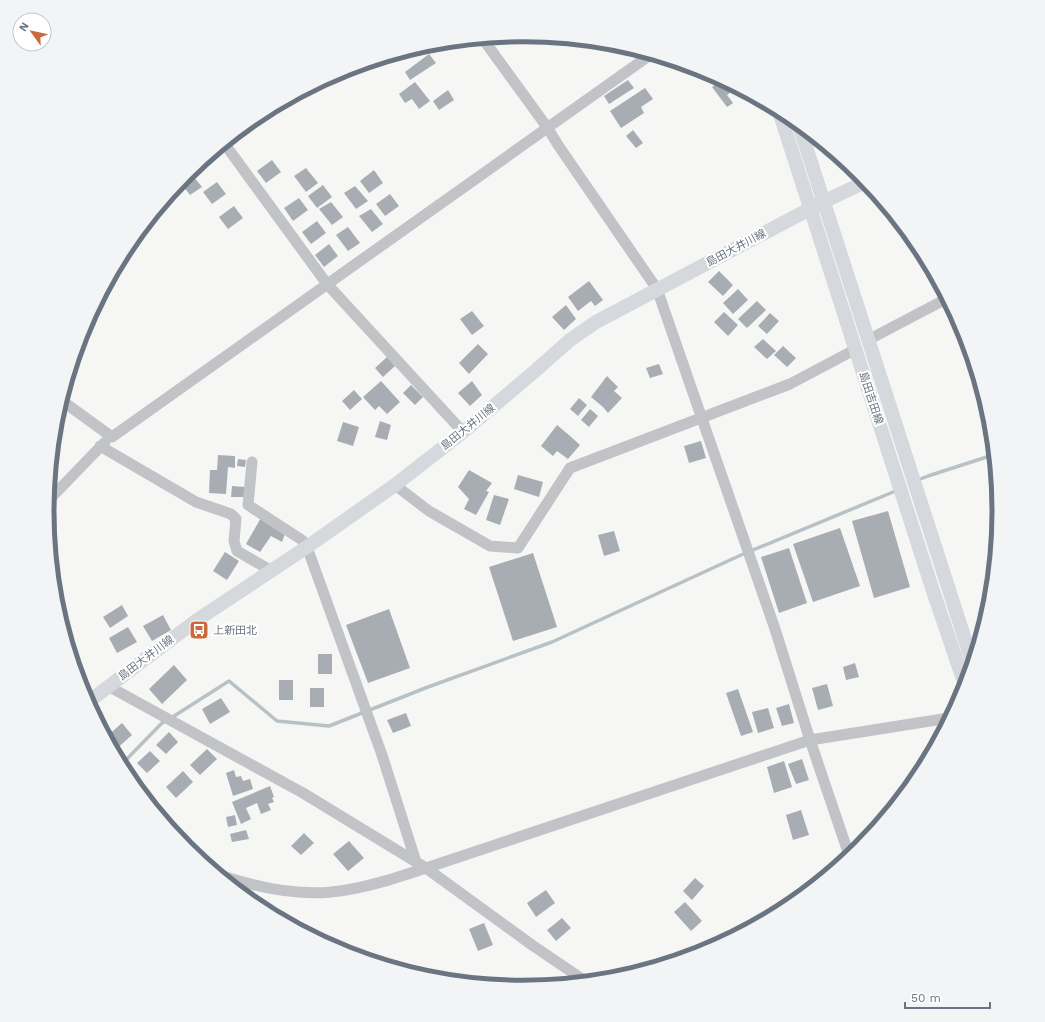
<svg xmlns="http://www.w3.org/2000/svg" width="1045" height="1022" viewBox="0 0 1045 1022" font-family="'Work Sans','Noto Sans JP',sans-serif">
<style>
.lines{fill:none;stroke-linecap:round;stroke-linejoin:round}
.stream{stroke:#b8c1c6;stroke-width:3.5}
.building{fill:#a8adb3}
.minor{stroke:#c1c3c7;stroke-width:11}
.major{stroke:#d5d8dc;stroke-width:14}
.labels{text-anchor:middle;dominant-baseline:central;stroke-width:4;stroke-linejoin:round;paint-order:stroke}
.street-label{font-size:11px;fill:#6a7581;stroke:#fff}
.poi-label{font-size:11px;fill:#6a7581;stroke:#fff;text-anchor:start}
.rim{fill:none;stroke:#6a7581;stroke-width:5}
</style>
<rect width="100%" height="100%" fill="#f6f7f4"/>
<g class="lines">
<path class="stream" d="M918 480 928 476 993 455
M171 718 229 681 277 721 329 726 428 687 552 642 741 555 898 490
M121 765 162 723 166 721"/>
</g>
<path class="building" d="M429 54 436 63 410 80 405 72Z
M628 80 634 88 609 104 604 96Z
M721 80 732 86 735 89 727 95 733 103 727 107 712 87Z
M415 82 430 101 419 109 412 99 405 103 399 94Z
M645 88 653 99 641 107 644 113 621 128 610 111Z
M448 90 454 100 439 110 433 101Z
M633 130 643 143 636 148 626 136Z
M272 160 281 172 266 183 257 171Z
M306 168 318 183 306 192 294 176Z
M374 170 383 183 369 193 360 181Z
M190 172 202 187 190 195 180 182 186 174Z
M217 182 226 194 212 204 203 192Z
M323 185 332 197 317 208 308 196Z
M355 186 368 201 356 209 344 193Z
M390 194 399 206 385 216 376 204Z
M299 198 308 210 293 221 284 208Z
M331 202 343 217 332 225 319 209Z
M234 206 243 218 228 229 219 217Z
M371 209 383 224 372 232 359 216Z
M317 221 326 233 311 244 302 232Z
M348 227 360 243 348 251 336 235Z
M329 244 338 256 324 267 315 255Z
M719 271 733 285 723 296 708 282Z
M589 281 603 300 595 306 591 301 578 311 568 297Z
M738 289 748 300 733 314 723 303Z
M757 301 766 310 747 328 738 319Z
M566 305 576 319 564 330 552 317Z
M472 311 484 326 472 335 460 319Z
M724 312 738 325 728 336 714 322Z
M770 313 779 321 767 334 758 326Z
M763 339 776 351 767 359 754 347Z
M478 344 488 354 469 374 459 363Z
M783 346 796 358 787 367 774 355Z
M387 357 395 366 383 377 375 368Z
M659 364 663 374 650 378 646 368Z
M607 376 618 387 614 391 622 398 608 413 603 407 591 397Z
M381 381 400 402 387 414 379 406 375 410 363 397Z
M472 381 482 395 470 406 458 393Z
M411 385 423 397 415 405 403 393Z
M354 390 362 399 350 410 342 401Z
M579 398 587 405 578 416 570 409Z
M590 409 598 416 589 427 581 420Z
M380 421 391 425 387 440 375 437Z
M343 422 359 427 353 446 337 441Z
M557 425 569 435 580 445 568 459 557 451 553 456 541 446Z
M701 441 706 458 689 463 684 446Z
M218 455 235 456V468L228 467 226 494 209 493 210 470H217Z
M238 459 246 460 245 467 237 466Z
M469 470 492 483 486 491 489 492 476 515 464 509 469 499 458 487Z
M518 475 543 482 539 497 514 489Z
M232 486 246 487 245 497H231Z
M494 495 509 499 500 525 486 520Z
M888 511 910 587 874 598 852 521Z
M262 516 286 531 282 542 271 536 260 552 246 544Z
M840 528 860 586 813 602 793 544Z
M614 531 620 551 604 556 598 535Z
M789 548 807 603 779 613 761 557Z
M225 552 239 561 227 580 213 571Z
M533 553 557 627 513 641 489 567Z
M122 605 128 616 110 628 103 617Z
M389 609 410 668 368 683 346 625Z
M163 615 171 630 152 641 143 626Z
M128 627 137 642 117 653 109 638Z
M318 654H332V674H318Z
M855 663 859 677 846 680 843 667Z
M174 665 187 680 162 704 149 689Z
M279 680H293V700H279Z
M827 684 833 706 818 710 812 688Z
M310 688H324V707H310Z
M738 689 753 732 741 736 726 693Z
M221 698 230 712 210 724 202 709Z
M789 704 794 723 782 726 776 708Z
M768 708 774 728 758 733 752 712Z
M406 713 411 726 393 733 387 720Z
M122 723 132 735 114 751 106 737Z
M169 732 178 742 166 754 156 745Z
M207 749 217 759 200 775 190 765Z
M150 751 160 761 147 773 137 763Z
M802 759 809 780 796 784 788 764Z
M784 761 792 787 774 793 767 767Z
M234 770 236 777 241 776 243 781 250 779 253 789 233 796 226 773Z
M183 771 193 782 176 798 166 787Z
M270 786 274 797 272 798 274 802 268 804 271 810 261 814 257 803 246 808 251 819 241 824 232 802Z
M801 810 809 835 793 840 786 815Z
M235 815 237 825 228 827 226 817Z
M246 830 249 839 232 842 230 834Z
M304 833 314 843 301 855 291 846Z
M349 841 364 858 348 871 333 854Z
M695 878 704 886 692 900 683 891Z
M546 890 555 903 536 917 527 903Z
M685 902 702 921 691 931 674 912Z
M562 918 571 928 556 941 547 930Z
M484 923 493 945 478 951 469 929Z"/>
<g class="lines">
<path class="minor" d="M483 39 547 127 558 145 657 289 775 629 810 740 849 855
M224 143 327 284 463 432
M868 340 946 299
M61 400 112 437 650 55
M100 446 196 502 231 514 236 519 234 541 237 551 272 571
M252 462 248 505 302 540 307 547 382 755 416 862
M395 485 429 511 490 546 518 548 570 468 790 384 856 349
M47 502 105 442
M108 686 303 793 426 868 532 945 585 981
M219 875C253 886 294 896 331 892 363 889 396 878 426 868L810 740 949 718"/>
<path class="major" d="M779 111 933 591 965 685
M799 125C855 304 916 482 972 661
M88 702 197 620 307 547 395 485 463 432 535 371 570 340 596 322 823 202 865 182"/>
</g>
<defs>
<g id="bus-square" transform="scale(1)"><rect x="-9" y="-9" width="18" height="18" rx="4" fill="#cd693e" stroke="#fff"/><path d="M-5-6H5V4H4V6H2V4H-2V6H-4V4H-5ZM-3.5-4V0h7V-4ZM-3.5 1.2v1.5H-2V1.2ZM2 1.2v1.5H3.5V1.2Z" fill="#fff"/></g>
</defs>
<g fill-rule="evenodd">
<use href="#bus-square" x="199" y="630"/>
</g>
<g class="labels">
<g class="street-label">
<text transform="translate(736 248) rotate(-28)">島田大井川線</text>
<text transform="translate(871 398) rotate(72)">島田吉田線</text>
<text transform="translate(468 427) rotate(-39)">島田大井川線</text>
<text transform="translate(146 658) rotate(-37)">島田大井川線</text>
</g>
<g class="poi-label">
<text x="213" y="630">上新田北</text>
</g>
</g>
<path d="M0 0H1045V1022H0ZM54 511a469 469 0 1 1 938 0a469 469 0 1 1-938 0Z" fill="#f3f4f5" fill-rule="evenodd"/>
<path class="rim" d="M54 511a469 469 0 1 1 938 0a469 469 0 1 1-938 0Z"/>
<g transform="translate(32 32) rotate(303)"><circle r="19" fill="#ffffff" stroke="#c3c8cd"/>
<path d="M0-3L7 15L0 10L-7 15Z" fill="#cd693e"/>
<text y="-6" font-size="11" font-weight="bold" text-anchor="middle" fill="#6a7581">N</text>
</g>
<path d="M905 1002v6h85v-6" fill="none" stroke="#6a7581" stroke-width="2"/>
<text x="911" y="1002" font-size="12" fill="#6a7581" stroke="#ffffff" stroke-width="3" paint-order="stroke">50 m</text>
</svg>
